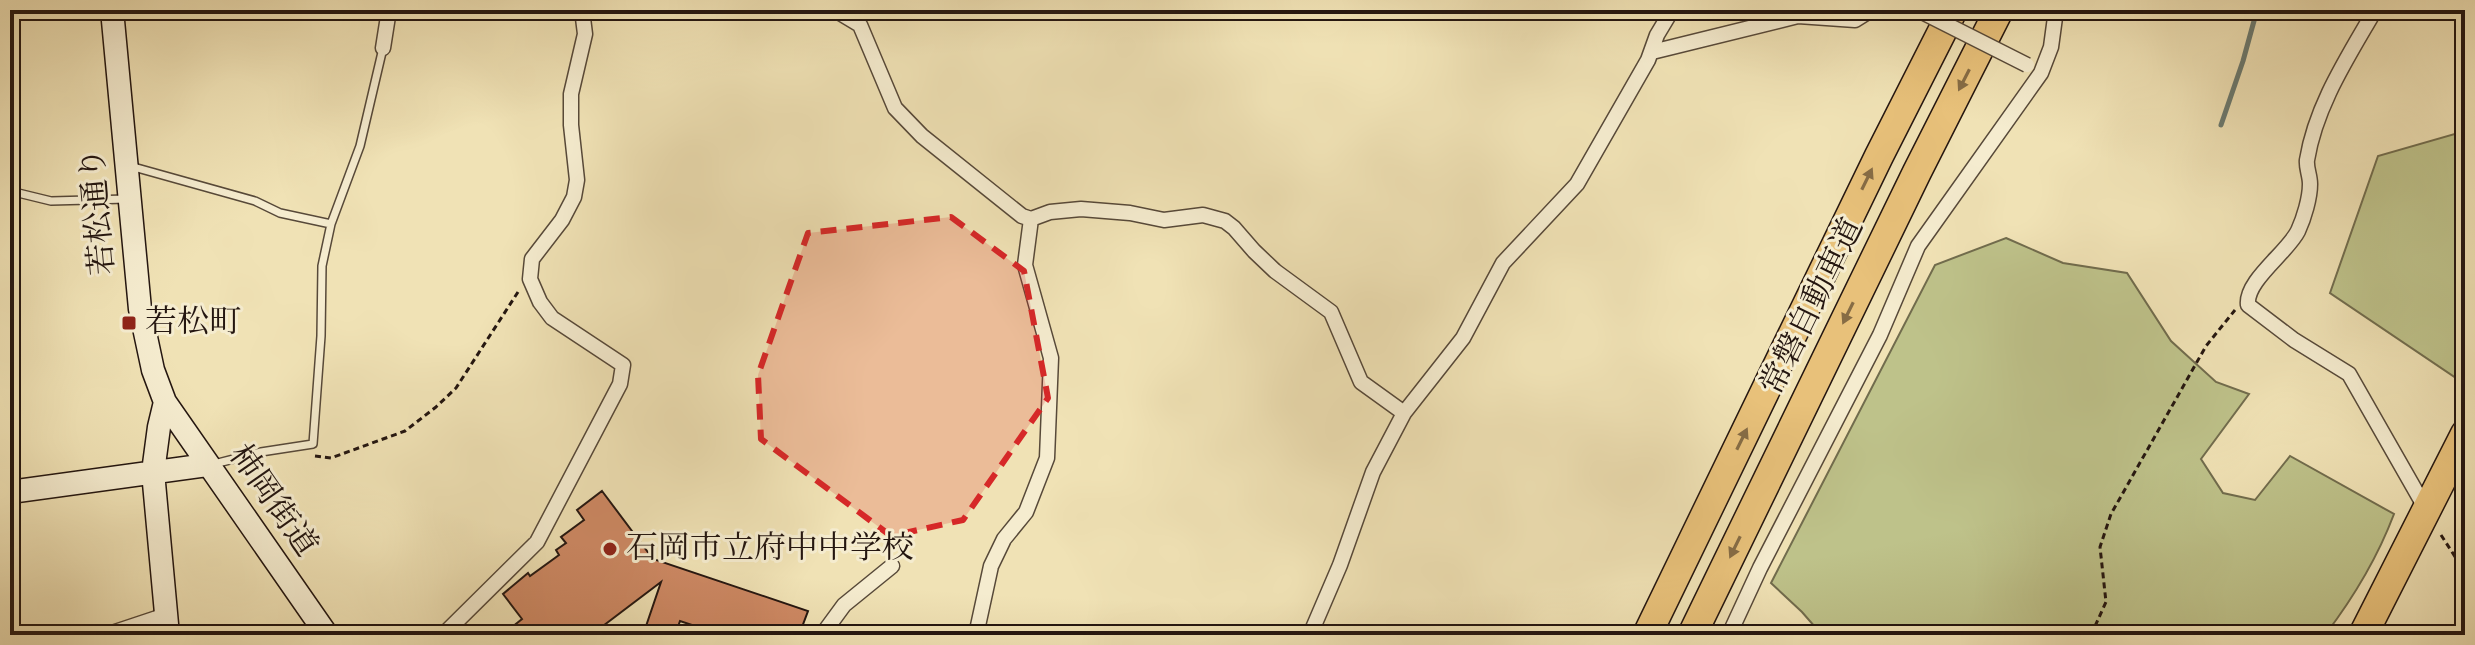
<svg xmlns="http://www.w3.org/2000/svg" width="2475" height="645" viewBox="0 0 2475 645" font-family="'IM FELL English','Noto Serif JP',serif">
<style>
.green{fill:#bec28a;stroke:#716c4d;stroke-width:2}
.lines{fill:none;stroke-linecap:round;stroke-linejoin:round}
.stream{stroke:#6b7a70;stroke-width:5}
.building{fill:#ce8964;stroke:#241610;stroke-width:2}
.lane-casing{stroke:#574939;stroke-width:10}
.street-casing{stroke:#574939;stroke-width:17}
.secondary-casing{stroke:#241610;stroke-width:25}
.highway-casing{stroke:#241610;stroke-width:31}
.path{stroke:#241610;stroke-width:3;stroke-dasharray:6 4;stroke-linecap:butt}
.lane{stroke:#f5eccf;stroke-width:7}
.street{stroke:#f5eccf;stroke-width:14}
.secondary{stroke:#f5eccf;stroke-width:22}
.highway{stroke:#e8c17a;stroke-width:28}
.street-bridge-casing{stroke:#574939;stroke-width:17;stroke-linecap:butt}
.street-bridge{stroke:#f5eccf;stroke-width:14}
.oneway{fill:#866c45}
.marked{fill:#d62828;fill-opacity:0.2;stroke:#d62828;stroke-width:6;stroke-dasharray:16 10;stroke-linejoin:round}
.poi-dot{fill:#8f2418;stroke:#f5eccf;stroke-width:3}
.labels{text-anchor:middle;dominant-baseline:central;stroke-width:6;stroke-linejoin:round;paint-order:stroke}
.street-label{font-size:32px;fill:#241610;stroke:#f5eccf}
.poi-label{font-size:32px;fill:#241610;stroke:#f5eccf;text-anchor:start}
</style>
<rect width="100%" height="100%" fill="#f0e2b5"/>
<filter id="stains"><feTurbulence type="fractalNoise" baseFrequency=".0025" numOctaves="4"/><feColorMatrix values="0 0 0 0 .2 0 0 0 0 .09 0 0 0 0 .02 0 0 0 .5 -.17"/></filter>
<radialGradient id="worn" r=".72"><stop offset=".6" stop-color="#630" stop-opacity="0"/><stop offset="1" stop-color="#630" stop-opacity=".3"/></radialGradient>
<path class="green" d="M2465 131V384L2330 293 2378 156Z
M2006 238 2063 263 2127 273 2171 341 2216 382 2249 394 2201 459 2223 493 2255 500 2290 456 2394 514C2377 559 2354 597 2325 635H1822L1802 612 1771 583 1935 265Z"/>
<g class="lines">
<path class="stream" d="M2221 125 2243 61 2257 10"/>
</g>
<path class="building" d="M602 491 653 559 808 611 799 635H722L680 621 675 635H643L661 582 591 635H502L522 619 503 594 528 573 530 576 559 555 556 550 566 543 561 537 584 520 577 510Z"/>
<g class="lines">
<g class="lane-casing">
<path id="lane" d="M558 10 582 11
M130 166 255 201 280 213 331 224
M10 191 51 201 127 199
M214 464 261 452 313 444 321 336 322 266 331 224 360 146 383 48"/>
</g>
<g class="street-casing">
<path id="street" d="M835 10 860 25 895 108 922 136 1022 216 1031 219 1050 212 1081 209 1130 213 1164 220 1203 215 1225 221 1234 228 1254 251 1275 271 1331 312 1361 382 1404 413
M2375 10C2348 57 2316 105 2307 160 2306 168 2310 175 2310 184 2310 198 2304 218 2298 231 2287 253 2245 281 2248 305L2294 340 2349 374 2426 509
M383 48 389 10
M1652 52 1798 16 1855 20 1871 10
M106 635 166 615
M443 635 537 542 620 384 623 365 552 318 540 302 530 279 532 259 562 220 574 197 577 180 571 125V94L585 34 582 10
M822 635 844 605 892 566
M976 635 991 566 1004 539 1026 512 1047 458 1051 358 1025 265 1031 219
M1310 635 1340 565 1373 472 1404 413 1463 338 1503 263 1577 184 1648 60 1657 35 1672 10
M1729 635 1760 568 1880 335 1918 246 2041 73 2051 47 2056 10"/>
</g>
<g class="secondary-casing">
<path id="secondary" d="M112 10 140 309 153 370 165 402 327 635
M165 402 159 427 153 472 168 635
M10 492 207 465"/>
</g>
<g class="highway-casing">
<path id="highway" d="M1647 635 1879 156 1953 10
M1692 635 1917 172 1999 10
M2363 635 2465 434"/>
</g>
<path class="path" d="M315 456 331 458 405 431 436 407 456 388 518 292
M2441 535 2465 572
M2091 635 2106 602 2100 547 2111 514 2206 346 2235 310
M2454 635 2465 613"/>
<use href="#lane" class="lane"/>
<use href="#street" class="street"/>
<use href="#secondary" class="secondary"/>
<use href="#highway" class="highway"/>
<g class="street-bridge-casing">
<path id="street-bridge" d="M1918 10 2027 65"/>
</g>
<use href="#street-bridge" class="street-bridge"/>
</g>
<defs><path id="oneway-solid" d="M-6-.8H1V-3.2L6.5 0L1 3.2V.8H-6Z" transform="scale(2)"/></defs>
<g class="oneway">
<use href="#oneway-solid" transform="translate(1964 80) rotate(117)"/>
<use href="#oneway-solid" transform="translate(1867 179) rotate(-64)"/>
<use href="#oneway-solid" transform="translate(1848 313) rotate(116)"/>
<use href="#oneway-solid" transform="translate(1742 439) rotate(-64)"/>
<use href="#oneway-solid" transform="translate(1735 547) rotate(116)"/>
</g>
<path class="marked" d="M951 217 1024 271 1048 398 963 520 891 536 761 439 758 375 808 233Z"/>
<g class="poi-dot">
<rect x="121" y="315" width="16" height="16" rx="4"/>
<circle cx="610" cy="549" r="8"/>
</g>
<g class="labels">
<g class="street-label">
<text transform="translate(99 211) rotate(-95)">若松通り</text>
<text transform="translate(1813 307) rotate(-64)">常磐自動車道</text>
<text transform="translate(272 501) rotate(55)">柿岡街道</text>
</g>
<g class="poi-label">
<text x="145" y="323">若松町</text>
<text x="626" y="549">石岡市立府中中学校</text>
</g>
</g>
<rect width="2475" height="645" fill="none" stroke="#f0e2b5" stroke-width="40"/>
<rect x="12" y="12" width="2451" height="621" fill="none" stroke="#241610" stroke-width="4"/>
<rect x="20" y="20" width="2435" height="605" fill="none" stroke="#241610" stroke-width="2"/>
<rect width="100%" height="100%" filter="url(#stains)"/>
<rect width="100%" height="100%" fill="url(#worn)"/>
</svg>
